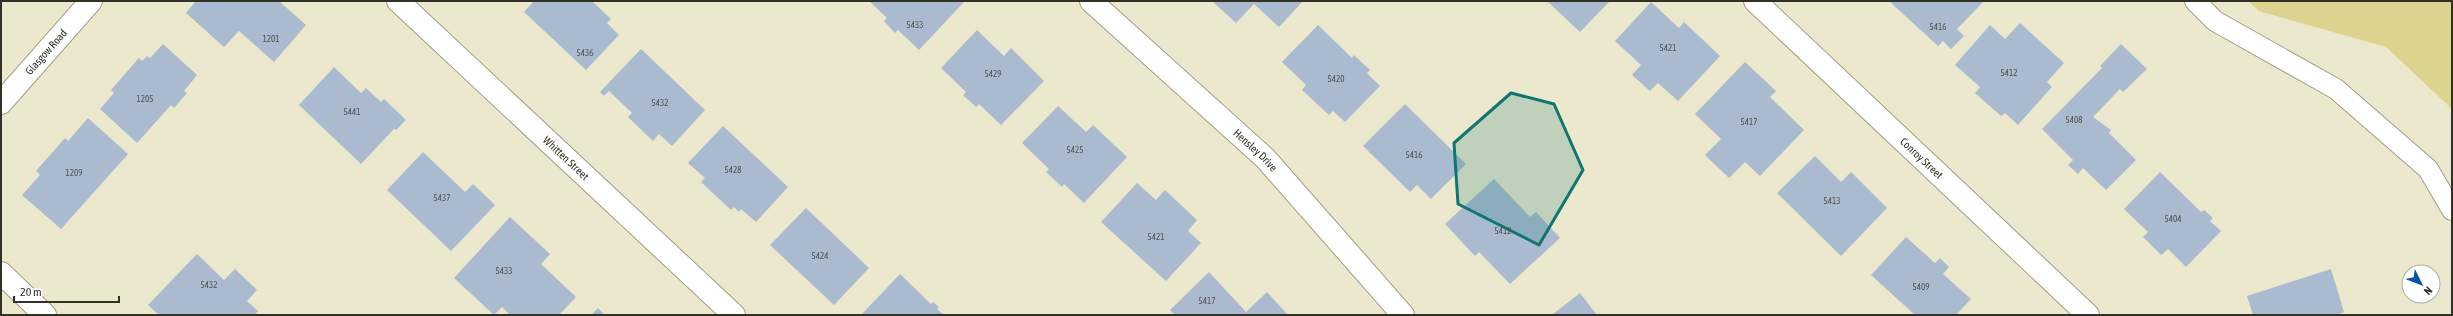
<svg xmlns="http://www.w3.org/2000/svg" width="2453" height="316" viewBox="0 0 2453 316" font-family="'Asap Condensed',sans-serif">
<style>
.green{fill:#dcd48e}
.building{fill:#aabbd0}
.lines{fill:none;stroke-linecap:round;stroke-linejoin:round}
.service-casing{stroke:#a29f85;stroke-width:22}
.minor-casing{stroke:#a29f85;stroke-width:24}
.service{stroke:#fff;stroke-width:20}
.minor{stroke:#fff;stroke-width:22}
.marked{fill:#0f766e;fill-opacity:0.2;stroke:#0f766e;stroke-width:3;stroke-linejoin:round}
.labels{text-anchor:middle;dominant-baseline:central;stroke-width:3;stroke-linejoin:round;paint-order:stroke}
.number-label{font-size:9px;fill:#505450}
.street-label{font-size:11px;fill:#323126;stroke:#fff}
</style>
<rect width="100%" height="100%" fill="#ebe8cd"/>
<path class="green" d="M2248 1H2452V109L2386 47 2259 11Z"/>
<path class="building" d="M196 1H279L306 25 274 62 239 31 224 47 186 13Z
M534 1H592L611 19 607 23 619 35 586 70 524 12Z
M869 1H965L919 50 898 30 895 33 884 21 887 18Z
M1212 1H1303L1279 27 1254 4 1236 23Z
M1547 1H1610L1580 32Z
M1889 1H1984L1957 29 1964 36 1951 49 1943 41 1938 46Z
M1651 2 1679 28 1684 22 1720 56 1678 101 1658 83 1650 91 1632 75 1641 65 1615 41Z
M2020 23 2064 63 2047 82 2052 87 2018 125 2005 113 2001 116 1975 93 1980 87 1955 65 1990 25 2005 39Z
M1318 25 1352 58 1354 55 1370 70 1367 73 1380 86 1345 122 1333 111 1329 115 1302 90 1306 85 1282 62Z
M977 30 1004 56 1011 48 1044 81 1001 125 979 104 976 107 963 95 966 92 941 68Z
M163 44 197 75 184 91 187 93 174 108 171 105 137 143 100 109 114 93 111 90 139 58 142 61 147 56 150 58Z
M2121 44 2147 69 2123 92 2120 89 2093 117 2111 130 2109 133 2136 160 2106 190 2083 168 2078 174 2068 165 2073 160 2042 129 2102 68 2100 66Z
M641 49 705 110 672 146 659 134 653 141 628 117 632 113 609 91 604 96 600 92Z
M1745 62 1776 91 1770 97 1804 130 1760 176 1745 162 1729 178 1705 155 1721 139 1695 114Z
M334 67 361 93 366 88 381 102 384 99 406 120 396 130 394 129 361 164 299 105Z
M1405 104 1466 164 1431 199 1417 185 1410 192 1363 146Z
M1058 106 1086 132 1093 125 1127 157 1084 203 1064 184 1062 187 1046 172 1049 169 1022 143Z
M88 118 128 154 61 229 22 195 40 175 36 171 65 138 68 141Z
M723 126 788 187 756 222 741 209 739 212 734 207 731 210 701 182 705 178 688 163Z
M423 152 465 192 473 184 495 205 451 251 387 190Z
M1815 156 1841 182 1851 172 1887 208 1841 256 1777 193Z
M2160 172 2201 212 2204 210 2213 218 2210 221 2221 231 2186 267 2168 249 2161 255 2143 237 2148 232 2124 209Z
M1494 179 1530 217 1536 212 1560 238 1510 284 1479 252 1475 256 1445 224Z
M1137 183 1156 200 1165 190 1197 220 1188 231 1201 243 1166 281 1101 222Z
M806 208 869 268 834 305 770 245Z
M510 217 550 254 541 264 576 297 559 315H510L502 307 494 315 454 278Z
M1906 237 1935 263 1940 258 1949 267 1943 274 1971 299 1956 315H1915L1871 275Z
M197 254 224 280 235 269 257 290 247 301 258 311 255 315H159L148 305Z
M2331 269 2344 312 2336 315H2253L2247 296Z
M1209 272 1246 312 1267 292 1287 314 1175 315 1170 310Z
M900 274 931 304 933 302 939 307 937 309 944 315H861Z
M1580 293 1597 315H1552Z
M598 308 605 315H591Z"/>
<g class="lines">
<g class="service-casing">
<path id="service" d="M2195 1 2215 21 2336 89 2428 169 2452 210"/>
</g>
<g class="minor-casing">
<g id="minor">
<path id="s1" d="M398 1 734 315"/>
<path id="s2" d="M1091 1 1265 158 1403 315"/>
<path id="s3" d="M1755 1 2088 315"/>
<path id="s4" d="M1 103 91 1"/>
<path d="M1 273 45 315"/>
</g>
</g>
<use href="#service" class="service"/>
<use href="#minor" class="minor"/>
</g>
<path class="marked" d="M1511 93 1554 104 1583 170 1539 245 1458 204 1454 143Z"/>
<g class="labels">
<g class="number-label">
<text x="915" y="25">5433</text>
<text x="1938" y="27">5416</text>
<text x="271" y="39">1201</text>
<text x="1668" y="48">5421</text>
<text x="585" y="53">5436</text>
<text x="2009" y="73">5412</text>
<text x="993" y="74">5429</text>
<text x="1336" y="79">5420</text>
<text x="145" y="99">1205</text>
<text x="660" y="103">5432</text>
<text x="352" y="112">5441</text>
<text x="2074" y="120">5408</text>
<text x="1749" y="122">5417</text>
<text x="1075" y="150">5425</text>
<text x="1414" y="155">5416</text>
<text x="733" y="170">5428</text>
<text x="74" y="173">1209</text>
<text x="442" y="198">5437</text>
<text x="1832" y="201">5413</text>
<text x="2173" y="219">5404</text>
<text x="1503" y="231">5412</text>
<text x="1156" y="237">5421</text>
<text x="820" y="256">5424</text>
<text x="504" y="271">5433</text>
<text x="209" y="285">5432</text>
<text x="1921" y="287">5409</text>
<text x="1207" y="301">5417</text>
</g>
<g class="street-label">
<text stroke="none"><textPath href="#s4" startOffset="68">Glasgow Road</textPath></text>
<text stroke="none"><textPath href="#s2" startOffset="222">Hensley Drive</textPath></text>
<text stroke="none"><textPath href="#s1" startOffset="230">Whitten Street</textPath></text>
<text stroke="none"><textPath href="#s3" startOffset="229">Conroy Street</textPath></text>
</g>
</g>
<rect width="2453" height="316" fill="none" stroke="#323126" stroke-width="4"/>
<g transform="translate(2421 284) rotate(133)"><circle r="19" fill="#ffffff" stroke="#adada8"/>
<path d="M0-3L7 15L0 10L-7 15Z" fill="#0255a3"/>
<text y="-6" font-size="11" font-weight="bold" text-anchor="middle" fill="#323126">N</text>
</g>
<path d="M14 296v6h105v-6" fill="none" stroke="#323126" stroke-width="2"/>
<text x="20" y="296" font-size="12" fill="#323126" stroke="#ffffff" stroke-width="3" paint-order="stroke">20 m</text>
</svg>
